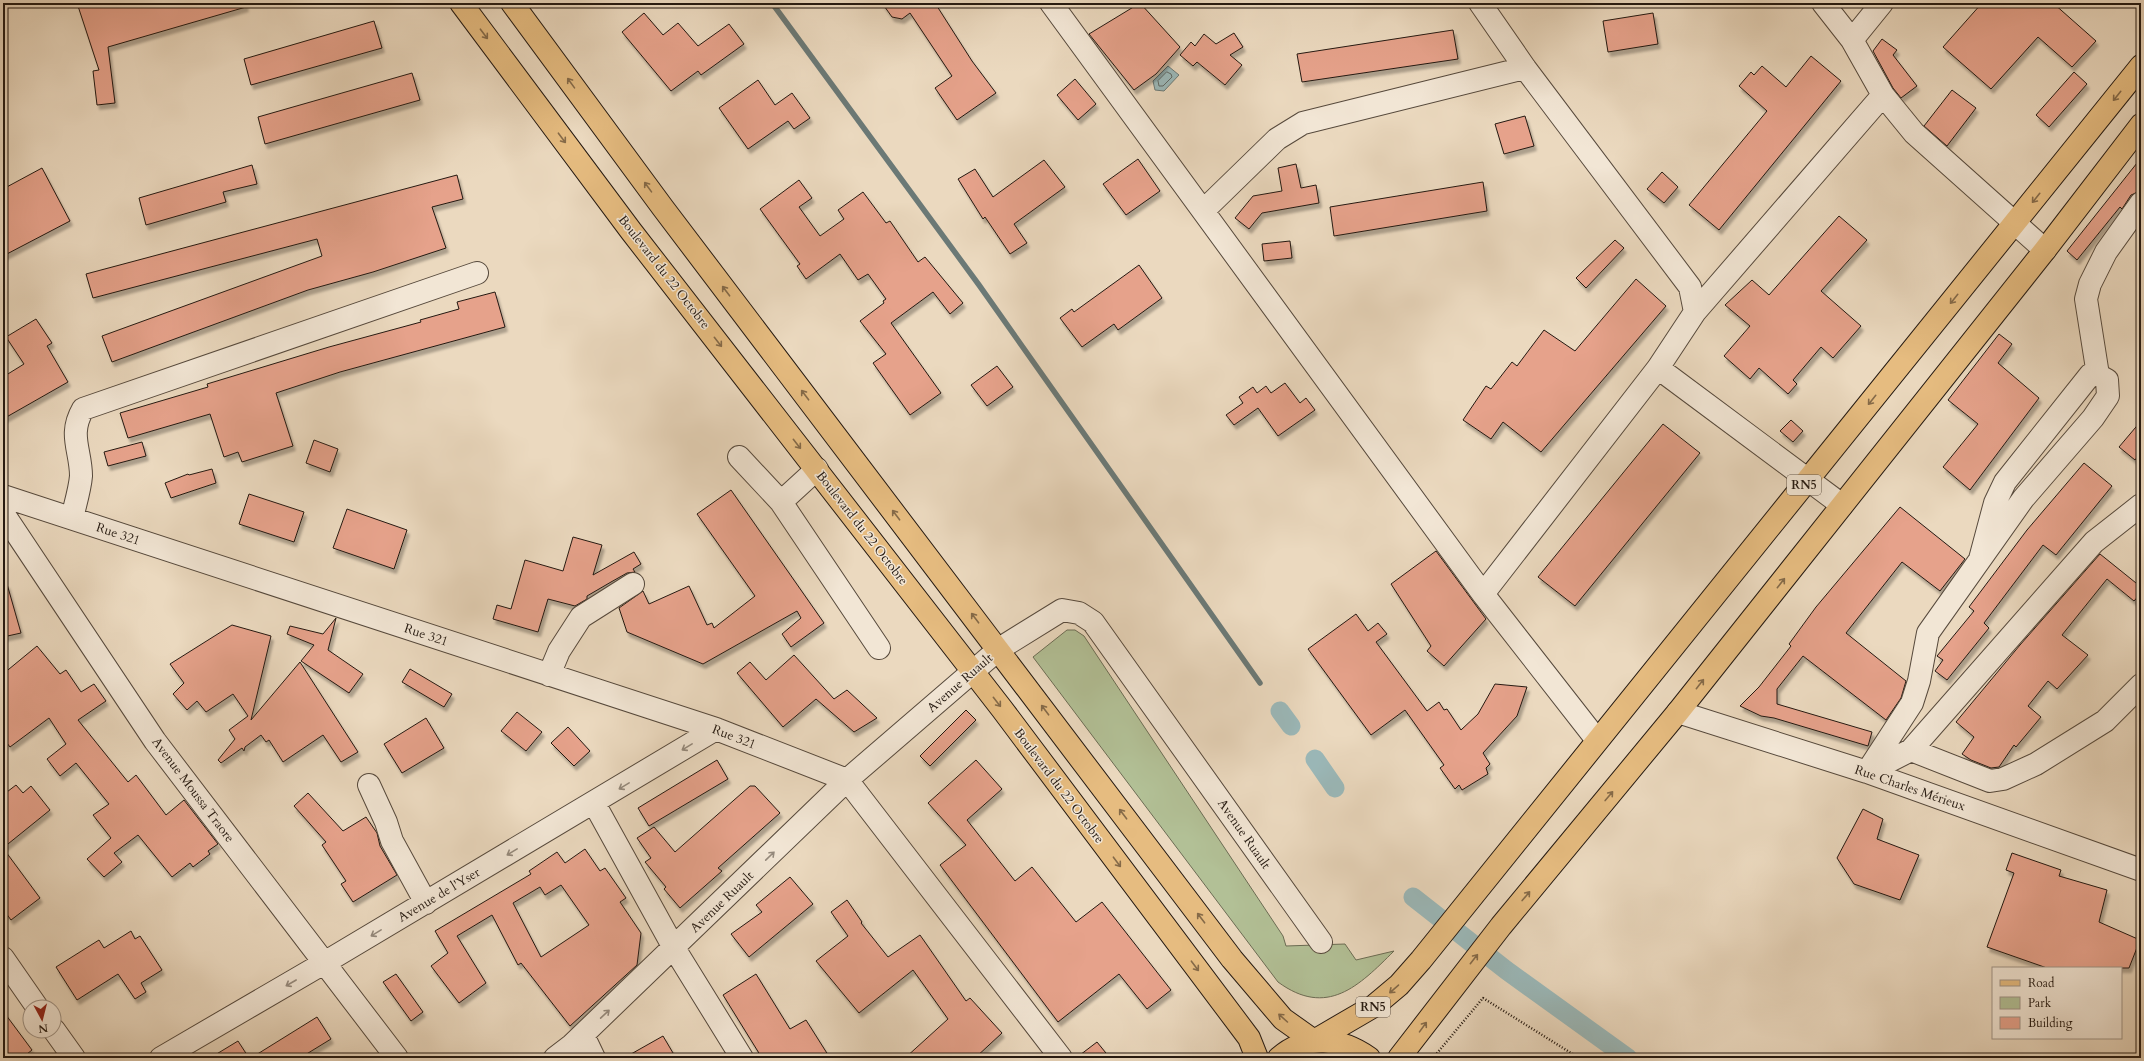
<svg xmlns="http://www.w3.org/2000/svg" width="2144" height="1061" viewBox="0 0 2144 1061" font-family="Cardo,serif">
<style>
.green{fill:#b2c096;stroke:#6b6c54}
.water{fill:#9bb9ba;stroke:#6b7976}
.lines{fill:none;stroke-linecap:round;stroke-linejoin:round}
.shore{stroke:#606966;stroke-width:1}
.stream{stroke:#6b7976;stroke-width:5.5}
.canal{stroke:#9bb9ba;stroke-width:19}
.building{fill:#e6a28b;stroke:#241911;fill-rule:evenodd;filter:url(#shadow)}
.minor-casing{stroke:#56493c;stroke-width:24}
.major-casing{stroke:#241911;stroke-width:24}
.highway-casing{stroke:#241911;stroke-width:24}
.path{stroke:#241911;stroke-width:2.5;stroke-dasharray:1 2;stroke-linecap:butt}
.minor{stroke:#f2e6d5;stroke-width:22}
.major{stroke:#e6bc80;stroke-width:22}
.highway{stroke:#e6bc80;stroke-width:22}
.oneway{stroke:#856a48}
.oneway2{stroke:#958a7d}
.labels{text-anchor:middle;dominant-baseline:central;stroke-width:3;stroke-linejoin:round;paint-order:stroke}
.shield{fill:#f2e6d5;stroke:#62564c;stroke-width:1}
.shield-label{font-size:12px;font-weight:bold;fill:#241911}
.street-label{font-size:13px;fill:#241911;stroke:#f2e6d5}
</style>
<defs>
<filter id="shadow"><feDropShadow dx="2.5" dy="4.5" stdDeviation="1" flood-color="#0004"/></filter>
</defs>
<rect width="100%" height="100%" fill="#ebd9bf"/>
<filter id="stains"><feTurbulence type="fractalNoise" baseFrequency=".005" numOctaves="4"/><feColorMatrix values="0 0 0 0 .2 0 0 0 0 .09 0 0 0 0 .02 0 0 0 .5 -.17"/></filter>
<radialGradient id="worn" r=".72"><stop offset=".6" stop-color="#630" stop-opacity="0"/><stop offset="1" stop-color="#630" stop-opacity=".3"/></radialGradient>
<path class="green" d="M1067 630H1075L1084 636 1283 936 1286 946 1345 944 1356 960 1394 951C1359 986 1327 1018 1278 982L1033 657Z"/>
<path class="water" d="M1168 66 1179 75 1164 91 1155 90 1153 81Z"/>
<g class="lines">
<path class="shore" d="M1167 72 1171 74 1172 77 1163 86H1159L1158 81Z"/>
<path class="stream" d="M772 3 979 285 1260 683"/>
<path class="canal" d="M1280 711 1291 726
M1315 759 1335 788
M1413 897 1506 970 1628 1058"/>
</g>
<path class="building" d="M77 3H245L246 7 108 47 115 103 97 105 93 71 99 70Z
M882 3H935L972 61 996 93 957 120 935 88 952 76 910 13 902 19 892 17Z
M1140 3 1180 47 1156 74 1134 90 1089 34Z
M1982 3H2053L2096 41 2072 67 2038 37 1991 89 1943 47Z
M644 13 663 35 678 23 698 46 729 24 744 44 701 75 698 71 671 91 622 32Z
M1653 13 1658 44 1608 52 1603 21Z
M374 21 382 48 251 85 244 59Z
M1453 30 1458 59 1302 82 1297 54Z
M1234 33 1243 47 1230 55 1242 65 1225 85 1197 62 1193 66 1180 55 1191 42 1195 46 1204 34 1216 44Z
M1882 39 1897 50 1893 55 1917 86 1901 98 1893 88 1873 51Z
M1811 56 1841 81 1719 230 1689 205 1767 111 1739 86 1751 72 1754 75 1762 66 1786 87Z
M2074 72 2087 84 2049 127 2036 115Z
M412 73 420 100 265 144 258 117Z
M1075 79 1096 104 1078 120 1057 95Z
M758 80 775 105 792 93 810 118 794 129 788 121 748 149 719 108Z
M1952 90 1976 108 1947 146 1924 126Z
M1525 116 1534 146 1504 154 1495 124Z
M2141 158V191L2131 195 2122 209 2120 207 2077 260 2067 251Z
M1138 159 1160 191 1126 215 1103 184Z
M1044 160 1065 187 1014 224 1027 243 1010 254 985 217 983 219 958 179 975 169 993 197Z
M1296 164 1301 188 1316 185 1319 203 1262 213 1249 229 1235 218 1253 196 1282 191 1278 168Z
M252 165 257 184 223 192 226 202 146 225 139 198Z
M42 168 70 221 3 256V189Z
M1662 172 1678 187 1664 203 1647 189Z
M457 175 463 199 432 207 446 248 373 272 308 290 112 362 102 336 322 256 317 239 93 298 86 274Z
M799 180 812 198 799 207 820 236 844 219 838 210 863 192 886 223 890 221 918 262 925 257 963 303 950 314 933 292 891 323 941 393 910 415 873 363 886 354 860 321 884 303 883 301 886 299 868 274 858 280 840 254 806 279 797 266 800 264 760 209Z
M1483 182 1487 211 1334 236 1330 207Z
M1839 216 1867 240 1821 291 1861 326 1833 358 1821 347 1793 380 1797 384 1788 394 1759 368 1750 379 1724 356 1750 326 1725 305 1752 280 1769 295Z
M1615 240 1624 248 1586 288 1576 278Z
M1290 241 1292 258 1264 261 1262 244Z
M1139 265 1162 298 1118 330 1114 324 1082 347 1060 318 1072 309 1074 312Z
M1636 279 1666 306 1541 452 1503 422 1491 439 1463 420 1486 386 1491 389 1512 362 1517 366 1544 330 1575 351Z
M495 292 505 327 340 372 276 393 293 446 242 462 238 452 224 457 210 414 128 438 120 413 208 387 207 384 329 347 421 322 420 320 459 309 457 302Z
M36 319 52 343 47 346 68 382 3 419V377L24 364 6 337Z
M1999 334 2012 344 1998 363 2039 398 1970 490 1943 467 1978 424 1948 400Z
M997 366 1013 387 987 406 971 385Z
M1285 383 1300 403 1306 398 1315 410 1278 436 1258 408 1234 425 1226 415 1243 403 1239 397 1253 387 1257 393 1266 386 1271 393Z
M1791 420 1803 431 1793 442 1780 431Z
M2141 421V452L2135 460 2119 447Z
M1663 424 1700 453 1575 606 1538 577Z
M314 440 338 449 330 472 306 463Z
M142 442 146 456 108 466 104 452Z
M2084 463 2112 486 2056 555 2043 545 1984 623 1989 628 1947 680 1935 671 1943 660 1937 656 1974 611 1969 607 2027 530Z
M212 469 216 483 171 498 165 483 188 474 189 475Z
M731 490 824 623 791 647 782 634 801 618 797 611 703 664 627 632 619 608 643 591 649 604 689 586 707 625 712 623 714 628 755 596 697 514Z
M249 494 304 512 294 542 239 524Z
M1900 507 1965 559 1940 591 1902 562 1846 633 1906 681 1901 698 1886 720 1803 656 1777 689V704L1872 732 1868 746 1774 718 1761 716 1740 706 1759 687 1791 646 1789 644 1816 607Z
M347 509 407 530 394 569 333 548Z
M573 537 602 545 593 575 634 552 641 564 633 569 635 572 627 573 611 582 587 596V599L575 606 548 599 538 632 493 619 497 605 511 609 525 560 563 571Z
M1436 551 1486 619 1444 666 1427 651 1431 646 1391 584Z
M2100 554 2141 587V593L2134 601 2107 579 2062 635 2088 655 2057 689 2048 681 2028 706 2041 717 2016 747 2014 745 1999 767 1991 768 1971 760 1962 754 1974 737 1956 722 2020 645Z
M7 584 21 633 3 637V585Z
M1356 614 1368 631 1378 623 1387 634 1376 642 1427 711 1439 702 1444 710 1447 709 1461 730 1478 714 1495 684 1527 687 1517 716 1483 753 1490 764 1486 768 1488 774 1462 790 1459 785 1455 789 1440 768 1444 765 1405 710 1371 735 1308 649Z
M336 618 328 650 363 674 349 693 301 661 314 645 287 634 290 626 323 634Z
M232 625 271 636 251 720 300 662 358 752 341 762 323 735 283 762 269 740 266 742 261 735 245 747 244 751 242 748 221 763 218 760 235 739 229 730 248 716 233 694 206 712 197 701 187 710 173 694 184 683 170 664Z
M37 646 60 674 66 670 81 692 94 684 106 701 78 720 128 782 136 775 166 815 184 800 218 844 208 851 210 854 193 867 190 863 172 877 138 835 114 853 122 862 104 877 87 859 111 838 93 815 109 804 76 763 60 776 47 759 66 744 49 718 10 747 3 738V674Z
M794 655 834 699 847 690 877 718 854 732 816 699 783 727 737 673 750 662 766 680Z
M410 669 452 694 444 707 402 682Z
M966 710 976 720 930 766 920 756Z
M517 712 542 732 526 751 501 731Z
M426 718 444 748 402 773 384 744Z
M568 727 590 751 574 766 551 743Z
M717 760 728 779 649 826 638 808Z
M976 760 1002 789 967 820 1015 881 1032 867 1076 922 1102 902 1171 990 1147 1009 1119 974 1058 1022 940 865 966 845 928 803Z
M16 785 23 793 31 786 50 810 3 848 40 898 11 920 3 909V795Z
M750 786H755L780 813 718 868 722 871 680 908 664 889 666 887 645 862 651 858 637 838 654 827 675 852Z
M308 793 343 831 366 817 377 833 380 846 397 875 353 902 341 884 346 881 322 845 326 842 294 806Z
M1863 809 1883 819 1877 839 1919 855 1900 900 1854 884 1837 858Z
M585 849 600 871 605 868 626 898 620 902 641 933 637 965 570 1026 521 963 518 965 492 915 457 936 486 983 459 1003 431 966 448 953 435 931 531 874 529 871 557 852 565 863ZM561 885 589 925 541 957 513 903 540 887 545 895Z
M2012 853 2061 870 2059 876 2107 890 2099 922 2140 940 2129 968H2047L1987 947 2014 873 2006 870Z
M790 877 813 904 749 957 731 934 762 912 756 905Z
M847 900 862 922 861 923 888 957 920 935 966 1001 970 998 1002 1033 975 1058H905L948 1019 913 970 859 1013 816 961 848 936 831 912Z
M131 931 135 939 140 936 162 970 141 983 146 992 135 999 118 974 77 1000 56 967 99 940 104 948Z
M396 974 423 1012 411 1021 383 982Z
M756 974 790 1029 806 1020 830 1058H762L723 995Z
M3 1011 32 1050 22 1058H3Z
M317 1017 331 1039 300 1058H251Z
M663 1036 676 1058H624Z
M238 1041 249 1058H210Z
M1097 1042 1110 1058H1076Z"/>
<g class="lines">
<g class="minor-casing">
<path id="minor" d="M1051 3 1483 594 1597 740
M1480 3 1525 68 1690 287 1695 312
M1823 3 1852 40 1883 95 1914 133 2045 250
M1852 40 1882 3
M1203 211 1277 139 1303 123 1525 68
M1658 368 1842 505
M2098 375 2086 299 2090 284 2106 252 2141 203
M739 457 781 502
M817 469 781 502 879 648
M3 496 716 729 847 780
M3 513 155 741 397 1058
M72 518C75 505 80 489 81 476 81 450 68 435 83 409L477 273
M1483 594 1658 368 1695 312 1883 95
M549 675 559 651 581 617 633 584
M1678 712 1867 772 2141 870
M1911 750 2094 542 2141 505
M1867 772 1912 703 1919 681 1928 633 2023 499 2093 418 2108 396 2107 380 2098 375H2090L2005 482 1995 503 1980 559
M1868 772 1911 750 1990 781 2003 779 2036 764 2105 721 2141 685
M847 780 1061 1058
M369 785 386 822 392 841 426 903
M594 803 674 948 742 1058
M3 958 37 1007
M54 1030 74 1058
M583 1035 594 1058
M161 1058 324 963 716 729
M555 1058 572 1045 847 780 999 649 1062 610 1079 613 1093 622 1321 942"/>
</g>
<g class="major-casing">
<path id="major" d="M461 3 631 231 1002 709 1249 1038 1257 1058
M512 3 663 208 1232 959 1283 1019 1314 1041"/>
</g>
<g class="highway-casing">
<path id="highway" d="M1314 1041 1374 1006 1399 985 1421 960 2141 66
M1279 1058C1306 1034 1341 1038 1369 1058
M1399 1058 1501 926 1678 712 2045 250 2141 125"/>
</g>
<path class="path" d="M1433 1058 1483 998 1579 1058"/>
<use href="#minor" class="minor"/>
<use href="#major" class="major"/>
<use href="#highway" class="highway"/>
</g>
<defs><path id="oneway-shaft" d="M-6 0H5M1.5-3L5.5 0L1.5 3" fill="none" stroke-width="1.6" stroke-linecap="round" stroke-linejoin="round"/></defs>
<g class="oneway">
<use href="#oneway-shaft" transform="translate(484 34) rotate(53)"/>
<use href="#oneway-shaft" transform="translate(571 83) rotate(-126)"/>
<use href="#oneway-shaft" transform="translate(2117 96) rotate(129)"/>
<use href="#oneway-shaft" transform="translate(562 138) rotate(53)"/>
<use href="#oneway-shaft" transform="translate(648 187) rotate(-126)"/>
<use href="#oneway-shaft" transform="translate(2036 198) rotate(129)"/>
<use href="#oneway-shaft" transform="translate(726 291) rotate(-127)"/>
<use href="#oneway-shaft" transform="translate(1954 299) rotate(129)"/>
<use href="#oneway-shaft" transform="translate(718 342) rotate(52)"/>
<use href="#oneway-shaft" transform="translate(805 395) rotate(-127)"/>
<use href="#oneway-shaft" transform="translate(1872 400) rotate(129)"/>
<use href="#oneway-shaft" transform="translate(797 444) rotate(52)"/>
<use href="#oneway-shaft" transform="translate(896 515) rotate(-127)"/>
<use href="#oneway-shaft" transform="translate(1781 583) rotate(-52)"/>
<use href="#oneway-shaft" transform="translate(975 618) rotate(-127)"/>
<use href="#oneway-shaft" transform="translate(1700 684) rotate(-52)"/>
<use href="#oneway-shaft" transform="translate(997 702) rotate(52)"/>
<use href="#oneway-shaft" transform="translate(1045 710) rotate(-127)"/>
<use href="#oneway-shaft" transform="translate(1609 796) rotate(-50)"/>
<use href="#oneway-shaft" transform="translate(1123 814) rotate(-127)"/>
<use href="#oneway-shaft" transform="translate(1117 862) rotate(53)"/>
<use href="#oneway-shaft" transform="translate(1526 896) rotate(-50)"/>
<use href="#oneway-shaft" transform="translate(1201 918) rotate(-127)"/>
<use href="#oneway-shaft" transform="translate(1474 959) rotate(-52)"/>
<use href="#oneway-shaft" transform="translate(1195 966) rotate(53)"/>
<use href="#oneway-shaft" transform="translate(1394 989) rotate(139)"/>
<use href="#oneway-shaft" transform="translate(1283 1018) rotate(-138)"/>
<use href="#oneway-shaft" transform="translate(1423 1027) rotate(-54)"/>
</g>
<g class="oneway2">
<use href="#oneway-shaft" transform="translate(687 747) rotate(149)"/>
<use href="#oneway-shaft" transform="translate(624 786) rotate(149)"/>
<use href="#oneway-shaft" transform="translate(512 852) rotate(149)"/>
<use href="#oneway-shaft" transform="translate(770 856) rotate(-44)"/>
<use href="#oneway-shaft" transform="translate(376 933) rotate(149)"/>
<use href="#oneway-shaft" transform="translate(291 983) rotate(150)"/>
<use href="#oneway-shaft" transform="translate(605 1014) rotate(-43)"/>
</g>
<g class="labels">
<g class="shield">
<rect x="1787" y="475" width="34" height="20" rx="3"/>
<rect x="1356" y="997" width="34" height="20" rx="3"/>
</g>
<g class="shield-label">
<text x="1804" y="485">RN5</text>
<text x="1373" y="1007">RN5</text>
</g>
<g class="street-label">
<text transform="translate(664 272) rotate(52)">Boulevard du 22 Octobre</text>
<text transform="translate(862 528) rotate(52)">Boulevard du 22 Octobre</text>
<text transform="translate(118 534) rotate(18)">Rue 321</text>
<text transform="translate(426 635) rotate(18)">Rue 321</text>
<text transform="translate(960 683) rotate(-41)">Avenue Ruault</text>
<text transform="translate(734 737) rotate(21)">Rue 321</text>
<text transform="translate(1059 786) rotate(53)">Boulevard du 22 Octobre</text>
<text transform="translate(1910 788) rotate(19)">Rue Charles Mérieux</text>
<text transform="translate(193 790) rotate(53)">Avenue Moussa Traore</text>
<text transform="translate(1244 834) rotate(55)">Avenue Ruault</text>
<text transform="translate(439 895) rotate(-31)">Avenue de l'Yser</text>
<text transform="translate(722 902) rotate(-44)">Avenue Ruault</text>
</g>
</g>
<rect width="2144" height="1061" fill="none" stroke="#ebd9bf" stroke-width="16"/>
<rect x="4" y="4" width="2136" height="1053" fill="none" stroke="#241911" stroke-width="2"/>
<rect x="8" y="8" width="2128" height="1045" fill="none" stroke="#241911"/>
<rect x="1992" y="967" width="130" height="72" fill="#f2e6d5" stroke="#a09487"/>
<rect x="2000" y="980" width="20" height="6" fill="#e6bc80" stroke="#a09487"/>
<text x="2028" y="987" font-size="12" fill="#241911">Road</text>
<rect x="2000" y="997" width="20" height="12" fill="#b2c096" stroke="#a09487"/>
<text x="2028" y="1007" font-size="12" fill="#241911">Park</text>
<rect x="2000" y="1017" width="20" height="12" fill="#e6a28b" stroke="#a09487"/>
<text x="2028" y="1027" font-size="12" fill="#241911">Building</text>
<g transform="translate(42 1019) rotate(173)"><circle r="19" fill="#f2e6d5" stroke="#a09487"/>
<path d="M0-3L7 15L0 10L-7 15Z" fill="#8f2418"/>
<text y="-6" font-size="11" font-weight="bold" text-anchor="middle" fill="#241911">N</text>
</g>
<rect width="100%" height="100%" filter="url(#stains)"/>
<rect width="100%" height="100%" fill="url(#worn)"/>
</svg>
